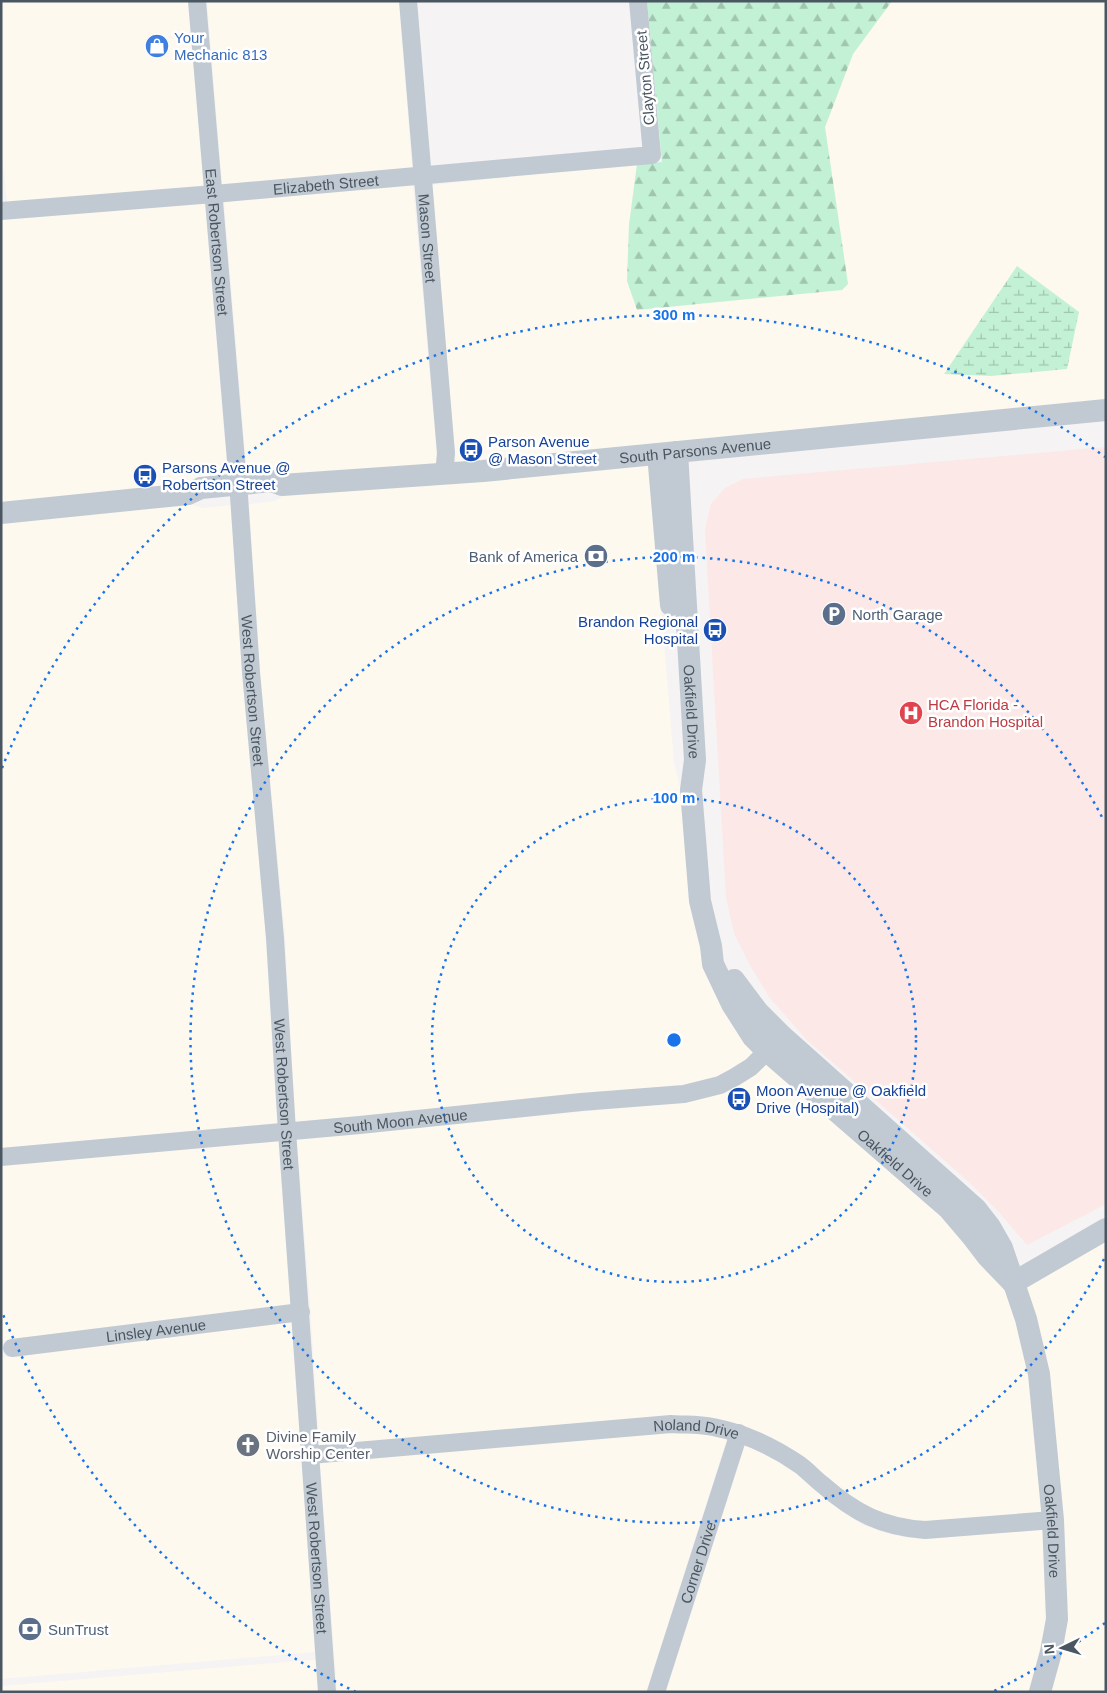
<svg xmlns="http://www.w3.org/2000/svg" width="1107" height="1693" viewBox="0 0 1107 1693" font-family="Arial,sans-serif">
<style>
.commercial{fill:#fdf9ef}
.medical{fill:#fce8e6}
.forest{fill:url(#forest-firs)}
.wetland{fill:url(#wetland-marsh)}
.lines{fill:none;stroke-linecap:round;stroke-linejoin:round}
.minor{stroke:#c1cad2;stroke-width:18}
.tertiary{stroke:#c1cad2;stroke-width:22}
.ring{fill:none;stroke:#1a73e8;stroke-width:2.5;stroke-dasharray:2.5 5}
.labels{text-anchor:middle;dominant-baseline:central;stroke-width:5;stroke-linejoin:round;paint-order:stroke}
.shop-label{font-size:15px;fill:#366cbe;stroke:#fff;text-anchor:start}
.street-label{font-size:15px;fill:#4a5661;stroke:#fff}
.transit-label{font-size:15px;fill:#164399;stroke:#fff;text-anchor:start}
.service-label{font-size:15px;fill:#4e5e75;stroke:#fff;text-anchor:start}
.health-label{font-size:15px;fill:#be3a42;stroke:#fff;text-anchor:start}
.worship-label{font-size:15px;fill:#5b616d;stroke:#fff;text-anchor:start}
.centre{fill:#1a73e8;stroke:#fff;stroke-width:2.5}
.ring-label{font-size:15px;text-anchor:middle;font-weight:bold;fill:#1a73e8;stroke:#fff;stroke-width:5;stroke-linejoin:round;paint-order:stroke}
</style>
<defs>
<pattern id="forest-firs" width="22" height="20" patternUnits="userSpaceOnUse" patternTransform="scale(1.25)"><rect width="22" height="20" fill="#c3f1d5"/><path d="M5 1l3.5 6h-7zM16 11l3.5 6h-7z" fill="#a0c6b0"/></pattern>
<pattern id="wetland-marsh" width="20" height="14" patternUnits="userSpaceOnUse" patternTransform="scale(1.25)"><rect width="20" height="14" fill="#c3f1d5"/><path d="M1 5h8M5 5V1M11 12h8M15 12V8" fill="none" stroke="#a0c6b0"/></pattern>
</defs>
<rect width="100%" height="100%" fill="#f5f3f3"/>
<path class="commercial" d="M1 1H188L204 187 7 202 1 145Z
M207 1H399L412 168 222 185Z
M892 1H1106V401L456 464 432 185 637 164 629 225 627 281 842 290 848 283 825 127 853 54Z
M413 185 438 466 286 477 247 475 224 202Z
M205 203 228 477 188 485 1 505V219Z
M649 463 674 762 681 791 701 943 699 945 755 1051 745 1060 716 1077 683 1085 295 1122 285 937 260 671 249 504 275 501 284 495 286 496 288 493Z
M189 503 203 508 231 505 242 673 266 939 277 1123 1 1148V521Z
M767 1063 942 1215 1004 1287 1017 1322 1030 1375 1043 1513 926 1522 907 1521 873 1510 857 1501 829 1479 750 1429V1427L712 1418 319 1446 311 1319 297 1138 686 1102 706 1098 724 1092 756 1073Z
M278 1140 291 1305 1 1341 4 1357 292 1321 315 1652 1 1679V1165Z
M1106 1239V1692H1050L1060 1654 1024 1287Z
M671 1432 710 1435 727 1439 646 1692H337L320 1463Z
M745 1445 765 1454 795 1472 846 1514 863 1525 882 1532 904 1537 926 1539 1044 1529 1047 1618 1030 1692H666Z
M322 1659 324 1692H1V1686Z"/>
<path class="medical" d="M1106 447V1204L1027 1245 999 1212 969 1182 807 1040 770 998 751 967 734 933 726 897 705 530 711 504 725 488 743 479Z"/>
<path class="forest" d="M647 1H892L853 54 825 127 848 284 842 290 637 310 627 281 629 225 637 164 662 162Z"/>
<path class="wetland" d="M1017 266 1079 312 1067 369 991 376 944 374Z"/>
<g class="lines">
<g class="minor">
<path id="s1" d="M197 1 238 484"/>
<path id="s2" d="M408 1 446 453 444 474"/>
<path id="s3" d="M1 211 214 194 652 155 638 1"/>
<path id="s4" d="M239 496 251 672 275 938 287 1131 327 1692"/>
<path id="s5" d="M1 1157 360 1125 581 1102 684 1094 720 1085 735 1077 751 1067 775 1043"/>
<path id="s6" d="M12 1348 301 1312"/>
<path id="s7" d="M310 1455 671 1424C685 1425 699 1424 713 1427 744 1433 774 1447 800 1465 808 1471 815 1479 823 1485 855 1513 882 1527 925 1530L1053 1520"/>
<path id="s8" d="M656 1692 739 1433"/>
</g>
<g class="tertiary">
<path id="s9" d="M677 452 695 760 691 790 700 901 711 946 713 964 732 1004 753 1037 767 1051 949 1209 972 1236 988 1257 1013 1283"/>
<path d="M658 454 671 605"/>
<path id="s10" d="M1 513 188 494 201 488 272 481 282 485 483 471 1106 410"/>
<path id="s11" d="M734 980 758 1012 782 1036 976 1209 990 1227 1002 1248 1026 1319 1039 1374 1053 1520 1057 1619 1051 1652 1040 1692"/>
<path d="M1013 1283 1106 1229"/>
</g>
</g>
<g class="ring">
<circle cx="674" cy="1040" r="242"/>
<path d="M1104 1259A483 483 0 1 1 1104 821"/>
<path d="M1105 1623A725 725 0 0 1 992 1692M356 1692A725 725 0 0 1 2 1312M2 768A725 725 0 0 1 1105 457"/>
</g>
<defs>
<g id="shop-disc" transform="scale(1.25)"><circle r="9.5" fill="#3f7fe0" stroke="#fff"/><path d="M-5-2.5h2.3a2.7 3.5 0 0 1 5.4 0H5L5.5 6h-11ZM-1.5-2.5h3a1.5 2.3 0 0 0-3 0Z" fill="#fff"/></g>
<g id="bus-disc" transform="scale(1.25)"><circle r="9.5" fill="#1a4fb4" stroke="#fff"/><path d="M-5-6H5V4H4V6H2V4H-2V6H-4V4H-5ZM-3.5-4V0h7V-4ZM-3.5 1.2v1.5H-2V1.2ZM2 1.2v1.5H3.5V1.2Z" fill="#fff"/></g>
<g id="bank-disc" transform="scale(1.25)"><circle r="9.5" fill="#5c6f8a" stroke="#fff"/><path d="M-6-4H6V4H-6ZM0-2.3a2.3 2.3 0 1 0 0 4.6a2.3 2.3 0 1 0 0-4.6Z" fill="#fff"/></g>
<g id="parking-disc" transform="scale(1.25)"><circle r="9.5" fill="#5c6f8a" stroke="#fff"/><path d="M-3.5-5.5H1a3.5 3.5 0 0 1 0 7H-1V5.5H-3.5ZM-1-3.4V-.6H.8a1.4 1.4 0 0 0 0-2.8Z" fill="#fff"/></g>
<g id="hospital-disc" transform="scale(1.25)"><circle r="9.5" fill="#e0444e" stroke="#fff"/><path d="M-5-5h3v3.5h4V-5h3V5h-3V1.5h-4V5h-3Z" fill="#fff"/></g>
<g id="church-disc" transform="scale(1.25)"><circle r="9.5" fill="#6b7280" stroke="#fff"/><path d="M-1.2-6h2.4v3.5h3.3v2.4h-3.3V6h-2.4V-.1h-3.3v-2.4h3.3Z" fill="#fff"/></g>
</defs>
<g fill-rule="evenodd">
<use href="#shop-disc" x="157" y="46"/>
<use href="#bus-disc" x="471" y="450"/>
<use href="#bus-disc" x="145" y="476"/>
<use href="#bank-disc" x="596" y="556"/>
<use href="#parking-disc" x="834" y="614"/>
<use href="#bus-disc" x="715" y="630"/>
<use href="#hospital-disc" x="911" y="713"/>
<use href="#bus-disc" x="739" y="1099"/>
<use href="#church-disc" x="248" y="1445"/>
<use href="#bank-disc" x="30" y="1629"/>
</g>
<g class="labels">
<g class="shop-label">
<text x="174" y="37">Your<tspan x="174" dy="17">Mechanic 813</tspan></text>
</g>
<g class="street-label">
<text transform="translate(645 78) rotate(-95)">Clayton Street</text>
<text stroke="none"><textPath href="#s3" startOffset="326">Elizabeth Street</textPath></text>
<text stroke="none"><textPath href="#s2" startOffset="238">Mason Street</textPath></text>
<text stroke="none"><textPath href="#s1" startOffset="242">East Robertson Street</textPath></text>
<text stroke="none"><textPath href="#s10" startOffset="699">South Parsons Avenue</textPath></text>
<text stroke="none"><textPath href="#s4" startOffset="195">West Robertson Street</textPath></text>
<text stroke="none"><textPath href="#s9" startOffset="260">Oakfield Drive</textPath></text>
<text stroke="none"><textPath href="#s4" startOffset="600">West Robertson Street</textPath></text>
<text stroke="none"><textPath href="#s5" startOffset="401">South Moon Avenue</textPath></text>
<text stroke="none"><textPath href="#s9" startOffset="788">Oakfield Drive</textPath></text>
<text stroke="none"><textPath href="#s6" startOffset="145">Linsley Avenue</textPath></text>
<text stroke="none"><textPath href="#s7" startOffset="388">Noland Drive</textPath></text>
<text stroke="none"><textPath href="#s11" startOffset="670">Oakfield Drive</textPath></text>
<text stroke="none"><textPath href="#s4" startOffset="1065">West Robertson Street</textPath></text>
<text stroke="none"><textPath href="#s8" startOffset="136">Corner Drive</textPath></text>
</g>
<g class="transit-label">
<text x="488" y="441">Parson Avenue<tspan x="488" dy="17">@ Mason Street</tspan></text>
<text x="162" y="467">Parsons Avenue @<tspan x="162" dy="17">Robertson Street</tspan></text>
<text x="698" y="621" text-anchor="end">Brandon Regional<tspan x="698" dy="17">Hospital</tspan></text>
<text x="756" y="1090">Moon Avenue @ Oakfield<tspan x="756" dy="17">Drive (Hospital)</tspan></text>
</g>
<g class="service-label">
<text x="578" y="556" text-anchor="end">Bank of America</text>
<text x="852" y="614">North Garage</text>
<text x="48" y="1629">SunTrust</text>
</g>
<g class="health-label">
<text x="928" y="704">HCA Florida -<tspan x="928" dy="17">Brandon Hospital</tspan></text>
</g>
<g class="worship-label">
<text x="266" y="1436">Divine Family<tspan x="266" dy="17">Worship Center</tspan></text>
</g>
</g>
<circle cx="674" cy="1040" r="8" class="centre"/>
<g class="ring-label">
<text x="674" y="320">300 m</text>
<text x="674" y="562">200 m</text>
<text x="674" y="803">100 m</text>
</g>
<rect width="1107" height="1693" fill="none" stroke="#4a5661" stroke-width="5"/>
<g transform="translate(1062 1648) rotate(265)" stroke="#ffffff" stroke-width="4" paint-order="stroke">
<path d="M0-4L9 19L0 12L-9 19Z" fill="#4a5661"/>
<text y="-8" font-size="14" font-weight="bold" text-anchor="middle" fill="#4a5661">N</text>
</g>
</svg>
